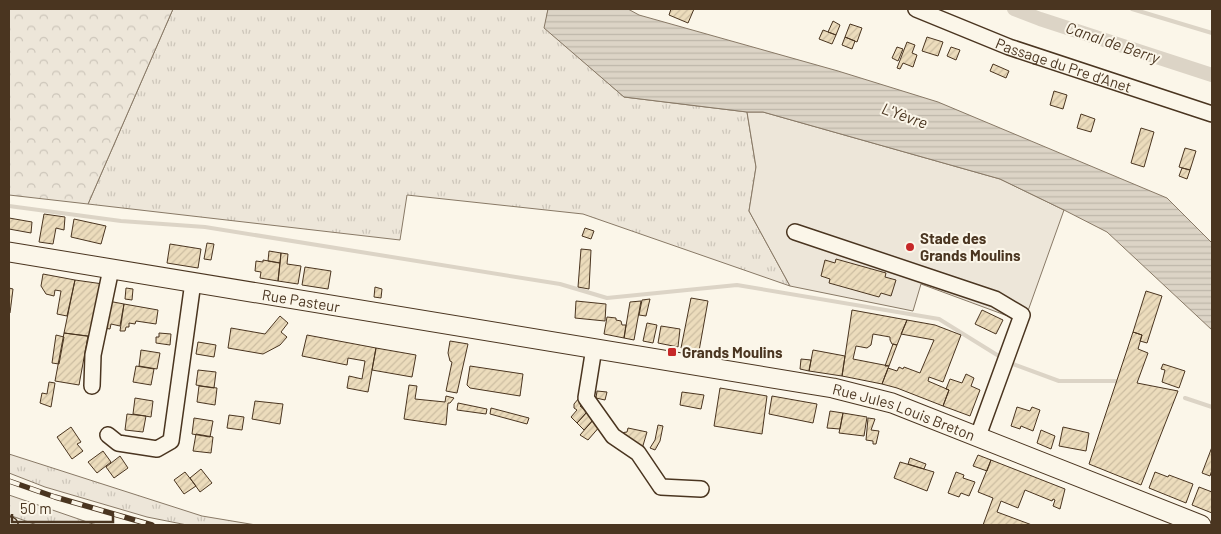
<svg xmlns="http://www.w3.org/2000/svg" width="1221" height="534" viewBox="0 0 1221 534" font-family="Barlow,sans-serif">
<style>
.grass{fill:url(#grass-tufts);stroke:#887966}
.forest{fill:url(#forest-crowns);stroke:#887966}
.park{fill:#ede6d9;stroke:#887966}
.water{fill:url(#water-rules);stroke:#887966}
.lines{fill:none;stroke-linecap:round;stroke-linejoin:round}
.stream{stroke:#dcd4c6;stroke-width:4}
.canal{stroke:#dcd4c6;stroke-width:14}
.building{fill:url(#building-hatch);stroke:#4a3520}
.minor-casing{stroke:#4a3520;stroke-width:18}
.major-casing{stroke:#4a3520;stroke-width:21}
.minor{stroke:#fbf6e9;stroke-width:15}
.major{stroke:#fbf6e9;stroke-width:19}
.rail-casing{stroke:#4a3520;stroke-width:5.5}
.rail{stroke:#fbf6e9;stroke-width:4;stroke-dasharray:11;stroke-linecap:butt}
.poi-dot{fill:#c62828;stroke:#fbf6e9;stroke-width:2}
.labels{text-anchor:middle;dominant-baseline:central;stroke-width:4;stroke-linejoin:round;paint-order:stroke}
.street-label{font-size:15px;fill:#4a3520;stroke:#fbf6e9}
.poi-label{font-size:15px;font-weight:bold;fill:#4a3520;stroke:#fbf6e9;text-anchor:start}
.water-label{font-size:16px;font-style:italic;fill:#4a3520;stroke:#fbf6e9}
</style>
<defs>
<pattern id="grass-tufts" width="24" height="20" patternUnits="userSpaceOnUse" patternTransform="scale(1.25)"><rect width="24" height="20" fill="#ede6d9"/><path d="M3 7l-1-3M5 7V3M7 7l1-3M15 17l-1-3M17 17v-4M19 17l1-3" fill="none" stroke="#cdc6ba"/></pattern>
<pattern id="forest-crowns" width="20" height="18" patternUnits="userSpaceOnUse" patternTransform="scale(1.25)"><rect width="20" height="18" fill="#ede6d9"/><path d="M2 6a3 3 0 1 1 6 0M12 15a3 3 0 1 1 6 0" fill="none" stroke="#cdc6ba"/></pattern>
<pattern id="water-rules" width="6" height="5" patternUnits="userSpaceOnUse" patternTransform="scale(1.25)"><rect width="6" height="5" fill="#dcd4c6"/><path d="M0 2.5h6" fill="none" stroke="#beb7aa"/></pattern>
<pattern id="building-hatch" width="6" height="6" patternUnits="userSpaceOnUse" patternTransform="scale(1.25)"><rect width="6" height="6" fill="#ecdcbc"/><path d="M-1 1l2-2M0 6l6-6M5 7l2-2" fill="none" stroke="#ccbda1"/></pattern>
</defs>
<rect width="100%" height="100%" fill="#fbf6e9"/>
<path class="grass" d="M173 9H548L545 28 624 97 747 112 756 167 749 211 790 286 583 214 407 195 400 240 88 204Z
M9 454 202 516 256 525H187L147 517 45 487 9 473Z
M9 495 93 524 98 525H37L9 515Z"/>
<path class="forest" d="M9 9H173L88 204 9 195Z"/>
<path class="park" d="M747 112H763L1000 179 1064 210 1024 322 921 284 913 311 790 286 749 211 756 167Z"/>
<path class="water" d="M548 9H628L639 15 838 71 938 102 1167 198 1212 243V330L1107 232 1064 210 1000 179 763 112H747L624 97 544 28Z"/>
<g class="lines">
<path class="stream" d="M1132 9 1212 33
M9 206 121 221 205 227 560 284 607 298 737 285 939 319 1002 358
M1010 363 1059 381H1116
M1185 398 1212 407"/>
<path class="canal" d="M1014 9 1040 19 1212 75"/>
</g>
<path class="building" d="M671 9H694L688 23 669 15Z
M833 21 840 25 836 35 828 32Z
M850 24 862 28 857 42 845 37Z
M823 30 836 35 832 44 819 39Z
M845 37 855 41 852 49 842 45Z
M927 37 943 42 938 56 922 51Z
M907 42 915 45 912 53 917 55 913 67 903 63 900 69 897 68Z
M897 47 903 49 898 61 892 58Z
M951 47 960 50 956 60 947 56Z
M993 64 1009 71 1006 78 990 71Z
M1054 91 1067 95 1063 109 1050 105Z
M1081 114 1095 119 1091 132 1077 128Z
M1141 128 1154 132 1144 167 1131 163Z
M1185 148 1196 151 1190 170 1179 167Z
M1182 168 1190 170 1187 179 1179 176Z
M44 214 65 217 64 230 56 228 53 244 39 242Z
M9 218 32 222 31 233 9 229Z
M74 219 106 226 101 244 71 237Z
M585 228 594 231 591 239 582 236Z
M207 243 214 244 211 260 204 259Z
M170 244 201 249 198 268 167 263Z
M581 249 591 250 589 289 578 287Z
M269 251 281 253 280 263 268 261Z
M281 253 288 254 287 264 301 266 298 284 278 281Z
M836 259 886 273 885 277 896 280 891 296 881 293 879 297 829 283 830 279 821 276 825 260 835 263Z
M263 260 280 263 278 281 260 278 261 272 255 271 256 261 263 262Z
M305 267 331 271 328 289 302 285Z
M43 274 75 280 67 316 57 314 61 291 55 290 54 296 46 294 41 286Z
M75 280 103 284 94 337 64 333Z
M375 287 382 289 381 298 374 297Z
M9 288 13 289 10 313H9Z
M126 288 133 289 132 300 125 299Z
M1146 291 1162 296 1147 343 1140 341 1142 335 1133 332Z
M691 298 708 301 699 351 681 348Z
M650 299 646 316 639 315 642 300Z
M108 301 124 304 120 326 111 324 110 329 104 328Z
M576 301 606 304 605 321 575 318Z
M641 301 634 340 624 338 630 302Z
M124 304 158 310 156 324 136 321 135 324 129 323V327H126L125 331H120Z
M852 310 907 320 897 345 892 344 890 340V337L873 334 871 345 867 348 856 346 853 359 889 366 882 384 842 376Z
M982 310 1003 320 996 334 975 324Z
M280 316 288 323 281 332 287 337 280 345 263 354 228 348 231 328 265 334Z
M607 317 616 318V320L621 321 622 325H626L624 338 604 334Z
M907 320 935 325 961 335 943 382 929 377 928 381 949 390 943 406 897 388 882 384 888 368 897 371 899 367 903 369 904 367 920 373 934 340 901 334Z
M647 323 657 325 653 343 643 341Z
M661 326 680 329 678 347 658 343Z
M1133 332 1142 335 1138 349 1148 353 1137 383 1178 391 1141 485 1089 464Z
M64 333 88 336 79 385 55 381Z
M159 333 171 334 170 345 156 343V337H159Z
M56 335 64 337 59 364 52 363Z
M307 335 376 348 368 392 347 388 349 376 362 379 365 361 348 358 347 365 302 356Z
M450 341 468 344 457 393 446 391 452 362 450 361 448 353Z
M198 342 216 345 214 357 196 354Z
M893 344 897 345 889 366H885Z
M376 348 416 355 412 377 372 370Z
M141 350 160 353 157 369 139 366Z
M813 350 845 356 842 376 809 371Z
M801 359 811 360 809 371 800 369Z
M1163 364 1185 371 1179 388 1162 382 1165 370 1161 369Z
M136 366 154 369 151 385 133 382Z
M470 366 523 374 520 396 470 388 467 385Z
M198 370 216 372 214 388 196 385Z
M966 374 974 378 971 386 980 390 970 416 943 406 949 390 946 389 950 379 962 383Z
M49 382 55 383 51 407 40 403 42 393 47 394Z
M409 385 417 386 415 399 445 402 446 396 454 398 450 403H448L446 425 404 419Z
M199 386 217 388 215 405 197 402Z
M720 388 767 396 762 434 714 426Z
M597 391 607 392 605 400 596 398Z
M682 392 704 395 701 409 680 405Z
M772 396 817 404 813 423 769 414Z
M135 398 153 401 151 417 133 414Z
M579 398 583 403 580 406 587 412 577 423 571 417 577 410 574 408V404Z
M255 401 283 404 280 424 252 419Z
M458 403 487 409 486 414 457 410Z
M1017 407 1030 411 1032 407 1040 410 1033 431 1021 426 1020 429 1011 426Z
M491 408 529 418 527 424 490 414Z
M830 411 843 413 840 429 827 428Z
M587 412 594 419 584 430 577 423Z
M843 413 867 417 864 436 839 433Z
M127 414 146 416 143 432 125 430Z
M229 415 244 417 242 430 227 428Z
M194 418 213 421 210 437 192 434Z
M868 418 875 419 871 430 879 431 876 444H873V441L866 440Z
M594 419 601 425 588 440 580 435Z
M658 425 663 426 660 441 655 450 650 448 655 440Z
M71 427 81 442 77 444 83 451 72 459 57 437Z
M1063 427 1089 433 1086 451 1059 446Z
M628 428 647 432 642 449 620 433 627 432Z
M1041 430 1055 436 1051 449 1037 443Z
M196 434 213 437 211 453 193 451Z
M1212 447V470L1210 476 1202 473Z
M103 451 111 462 97 473 88 462Z
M978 455 991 460 987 471 973 466Z
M120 456 128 468 114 478 106 467Z
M910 458 926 464 924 469 908 464Z
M991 460 1065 489 1060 509 1053 506 1055 500 1053 499 1052 501 1025 490 1018 508 1001 501 997 512 1032 525H983L993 498 978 492Z
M900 462 934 472 927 491 894 478Z
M201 469 212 483 200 492 190 478Z
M185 472 196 486 184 494 174 480Z
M956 472 964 475 963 478 975 482 969 496 961 493 959 497 948 493Z
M1155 472 1168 477 1169 475 1193 484 1186 503 1149 488Z
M1199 487 1212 492V513L1192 505Z"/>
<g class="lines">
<g class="minor-casing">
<g id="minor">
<path id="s1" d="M916 9 1009 47 1212 114"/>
<path d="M795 232 995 299 1022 315 978 436"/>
<path d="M594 348 586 398 613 436 638 453 661 487 701 489"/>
<path d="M92 386 93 355 111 269"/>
<path d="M108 435 118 443 157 449 171 441 193 282"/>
<path d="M9 525H10"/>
</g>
</g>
<g class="major-casing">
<g id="major">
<path id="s2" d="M9 252 833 388 892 403 1201 525"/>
</g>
</g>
<use href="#minor" class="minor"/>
<use href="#major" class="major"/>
<g class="rail-casing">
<path id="rail" d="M9 481 55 497 152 525"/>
</g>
<use href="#rail" class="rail"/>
</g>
<g class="poi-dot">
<circle cx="910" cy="247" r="5"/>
<rect x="667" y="347" width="10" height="10" rx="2.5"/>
</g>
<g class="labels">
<g class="street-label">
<text stroke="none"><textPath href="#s1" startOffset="158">Passage du Pre d’Anet</textPath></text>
<text stroke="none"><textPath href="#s2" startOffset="296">Rue Pasteur</textPath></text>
<text stroke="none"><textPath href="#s2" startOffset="910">Rue Jules Louis Breton</textPath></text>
</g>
<g class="poi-label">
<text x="920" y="238">Stade des<tspan x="920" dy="17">Grands Moulins</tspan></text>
<text x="682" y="352">Grands Moulins</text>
</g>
<g class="water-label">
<text transform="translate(1113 42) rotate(19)">Canal de Berry</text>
<text transform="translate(905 115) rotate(20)">L'Yèvre</text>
</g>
</g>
<rect width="1221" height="534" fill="none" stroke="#4a3520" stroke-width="20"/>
<path d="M12 514v8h101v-8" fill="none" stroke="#4a3520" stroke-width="2.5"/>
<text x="20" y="514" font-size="15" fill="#4a3520" stroke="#fbf6e9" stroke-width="4" paint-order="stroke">50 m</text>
</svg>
